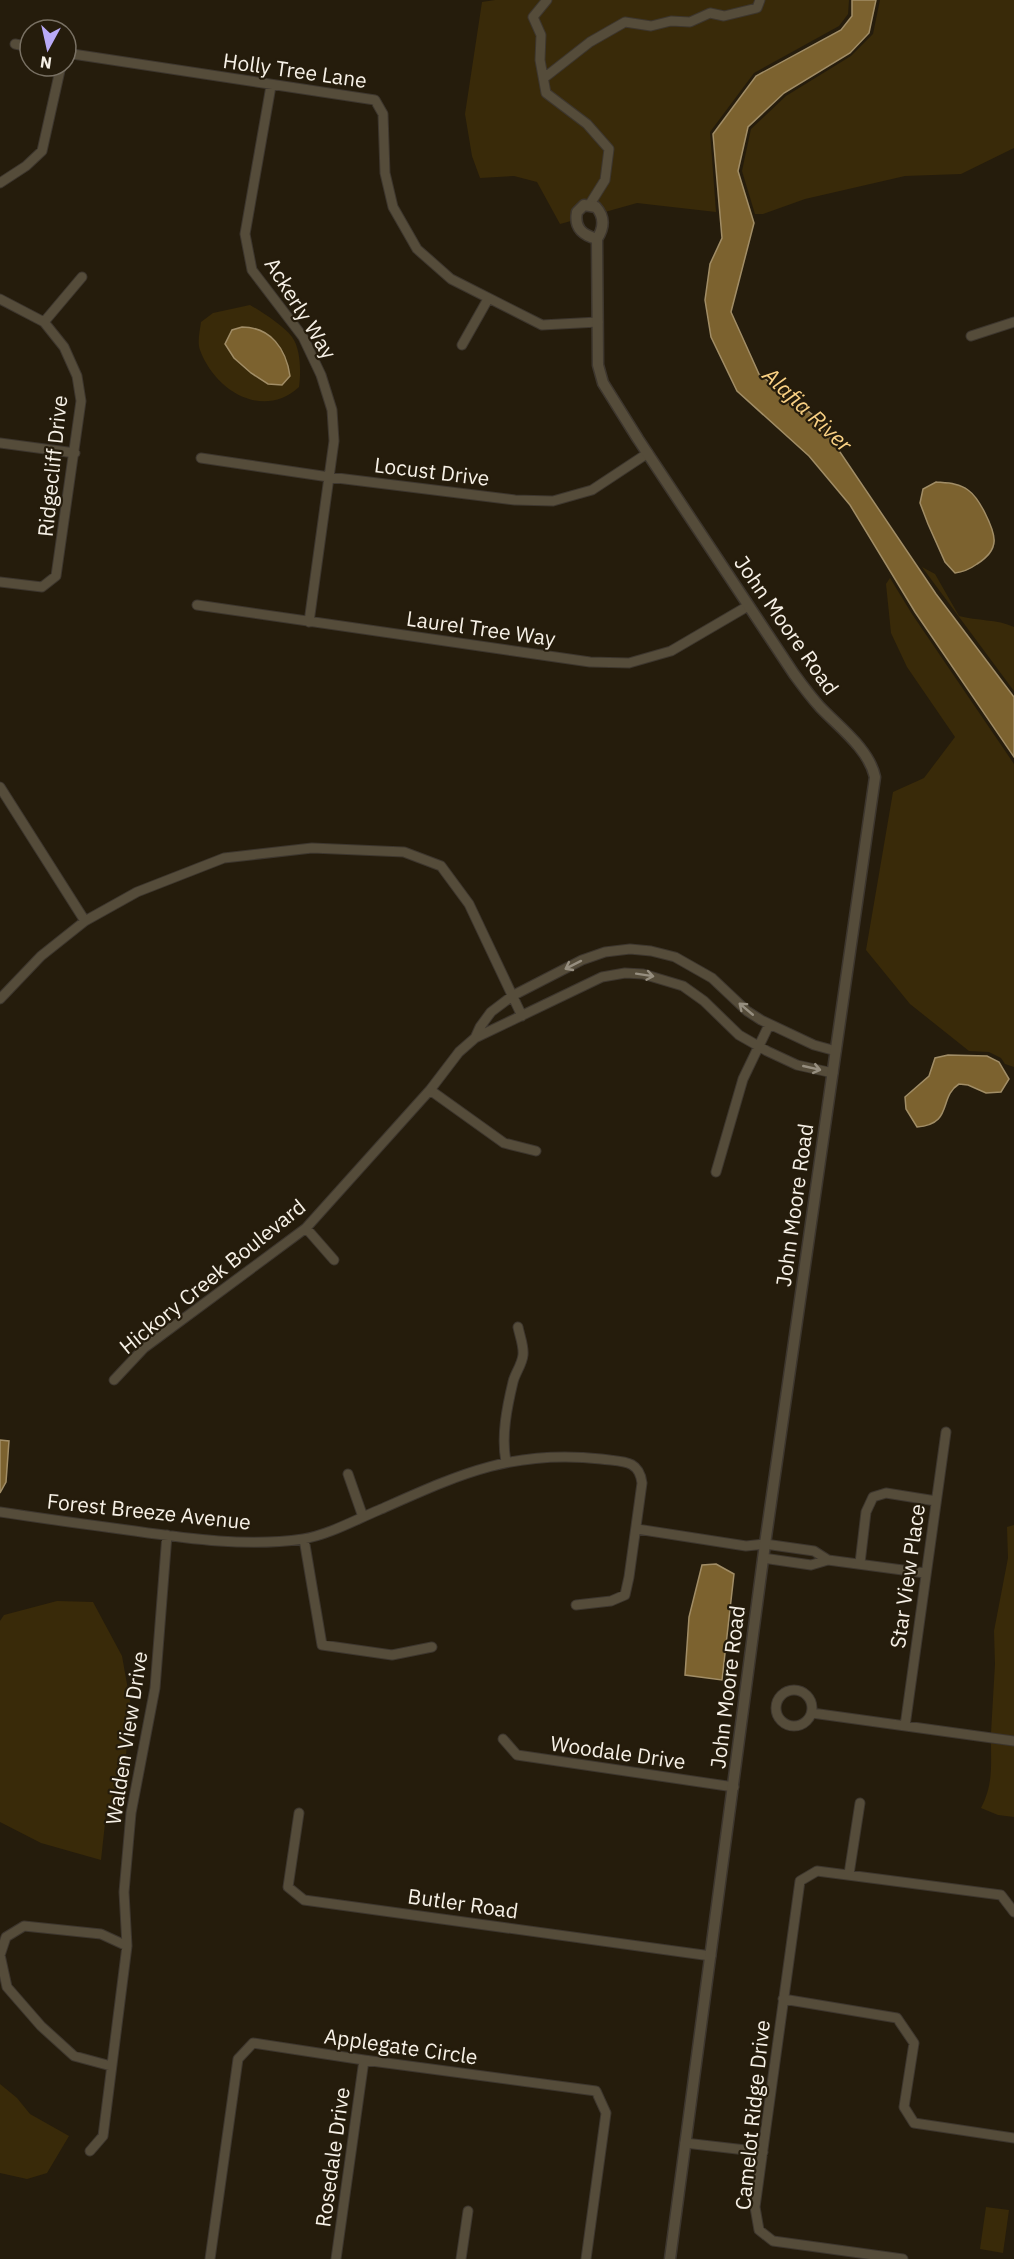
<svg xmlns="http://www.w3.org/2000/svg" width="1014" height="2259" viewBox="0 0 1014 2259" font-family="'IBM Plex Sans',sans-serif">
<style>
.green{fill:#392a09}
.water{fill:#7c622f;stroke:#a18d66;stroke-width:1.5}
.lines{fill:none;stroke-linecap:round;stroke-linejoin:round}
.minor-casing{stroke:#3d362e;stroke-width:11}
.tertiary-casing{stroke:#3d362e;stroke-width:13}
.minor{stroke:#554c3a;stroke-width:9}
.tertiary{stroke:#554c3a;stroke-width:10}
.oneway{stroke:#968e7f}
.labels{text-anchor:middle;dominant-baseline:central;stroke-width:4.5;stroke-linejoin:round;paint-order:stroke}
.street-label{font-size:21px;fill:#f7f1e7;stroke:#251c0c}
.water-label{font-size:22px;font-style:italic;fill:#fad184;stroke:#251c0c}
</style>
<rect width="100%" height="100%" fill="#251c0c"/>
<path class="green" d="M495 0H849L848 14 839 26 754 73 710 132 716 212 637 203 605 212 597 202 584 200 573 209 571 221 560 224 537 182 514 176 480 178 472 156 465 114 482 2Z
M880 0H1014V148L961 174 905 176 805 199 763 214H755L742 171 751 129 786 96 851 56 873 34Z
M250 305C262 312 284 326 292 337 301 349 301 373 299 387 263 420 215 391 200 350 197 342 200 330 201 322L213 313Z
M922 567 935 574 959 616C977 621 997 619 1014 627V691Z
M890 578 912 614 1014 764V1067L1005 1064 1001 1058 989 1052 969 1051 910 1004 866 950 893 792 924 778 955 737 907 667 891 633 886 584Z
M1014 1525V1736L991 1733 995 1664 994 1631 1008 1558 1007 1527Z
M57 1601 93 1602 122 1656 130 1701 125 1769 106 1814 101 1860 41 1843 0 1822V1621L4 1615Z
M991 1743 1014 1746V1817L998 1815 981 1808C993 1785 991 1767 991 1743Z
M0 2084 17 2098 30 2114 69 2136 47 2173 27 2179 0 2173Z
M986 2207 1009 2210 1003 2253 980 2249Z"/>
<path class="water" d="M852 0H876L869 33 850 53 784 93 748 127 738 171 754 223 731 312 759 374 817 418 936 594 1014 697V757L915 612 850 505 809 456 737 391 711 337 705 300 710 264 722 238 713 134 756 76 841 30 852 16Z
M242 327C271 327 286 349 290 376L282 385 268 384 251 373 234 358 225 344 232 330Z
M936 482C947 483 959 483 968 490 975 495 981 505 985 513 996 535 1001 549 977 564 970 569 964 572 955 573L945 562 928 524 920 503 923 489Z
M948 1055 987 1056 999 1062 1009 1079 1001 1092 986 1093 968 1085 959 1084C938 1097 954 1124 917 1127L906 1109 905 1097 929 1076 935 1058Z
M0 1440 9 1441 6 1482 0 1493Z
M716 1564 734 1574 722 1680 685 1675 689 1617 702 1565Z"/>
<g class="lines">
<g class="minor-casing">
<path id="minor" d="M547 0 533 17 541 35 540 60 546 93 587 124 609 149 605 180 590 204
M15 44 30 47
M66 53 375 100 383 114 385 173 393 207 417 249 451 279 542 325 598 322
M544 78 590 42 625 22 651 26 671 21 690 22 710 13 724 16 757 8 760 0
M271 86 245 234 252 270 303 337 321 375 332 410 334 441 309 622
M0 183 26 166 42 151 61 66
M0 299 44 322 64 347 77 376 81 401 56 576 42 587 0 582
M44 322 82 277
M971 336 1014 322
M462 345 488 299
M0 443 75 453
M201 458 329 477 515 500 553 501 592 490 648 453
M197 605 590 662 629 663 671 651 748 606
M0 787 85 921
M0 999 41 956 85 921 137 892 224 858 312 848 404 852 441 866 469 904 522 1016
M475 1038 602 977 625 973 643 974 683 986 704 1001 739 1035 767 1051 797 1065 833 1073
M430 1090 504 1143 536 1151
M716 1172 743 1079 769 1025
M306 1228 334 1260
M114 1380 144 1348 306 1228 430 1090 459 1052 475 1038 480 1027 491 1012 512 996 582 960 605 952 630 949 651 951 675 957 712 978 747 1011 761 1020 814 1045 836 1051
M506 1462C501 1436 507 1407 513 1382 515 1373 522 1365 523 1355 524 1346 520 1337 518 1327
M348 1474 363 1517
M0 1512C45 1519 90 1525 135 1531 190 1539 248 1547 303 1539 328 1535 355 1520 379 1510 458 1475 512 1449 601 1459 622 1462 639 1459 642 1483L629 1577 625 1595 611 1601 576 1605
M637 1529 746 1546 765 1544 814 1551 828 1560
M304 1539 322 1645 392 1655 432 1647
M763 1558 811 1565 828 1560 925 1573
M860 1563 866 1512 873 1497 886 1493 936 1501
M776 1708a18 18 0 1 1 36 0a18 18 0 1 1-36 0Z
M812 1713 1014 1741
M905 1726 946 1432
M503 1739 517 1755 734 1787
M299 1813 288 1887 304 1900 711 1956
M849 1874 860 1803
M783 1999 897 2018 914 2043 904 2107 914 2123 1014 2138
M111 2066 74 2056 41 2026 7 1987 0 1955 6 1937 24 1926 101 1934 127 1946
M685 2143 763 2152
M90 2151 103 2136 127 1946 124 1892 131 1813 155 1688 167 1535
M210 2259 238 2059 253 2043 364 2060 596 2091 606 2113 586 2259
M336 2259 364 2060
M461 2259 468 2211
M903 2259 773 2241 759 2230 755 2207 800 1881 817 1871 1001 1895 1014 1912"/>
</g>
<g class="tertiary-casing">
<path id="tertiary" d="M597 239C582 235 574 228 577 212L584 205 596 207C605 217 604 228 597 239L598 365 603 383 638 439 794 674C802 685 811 697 820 707 839 727 869 749 875 777L765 1544 670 2259"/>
</g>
<use href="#minor" class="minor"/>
<use href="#tertiary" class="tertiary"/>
</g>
<defs><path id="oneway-shaft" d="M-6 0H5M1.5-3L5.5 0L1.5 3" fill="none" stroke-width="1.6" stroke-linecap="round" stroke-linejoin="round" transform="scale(1.5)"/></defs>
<g class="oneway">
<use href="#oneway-shaft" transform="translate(573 965) rotate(153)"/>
<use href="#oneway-shaft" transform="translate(645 975) rotate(9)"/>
<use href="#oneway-shaft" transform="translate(746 1009) rotate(-140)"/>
<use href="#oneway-shaft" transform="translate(812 1068) rotate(13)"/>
</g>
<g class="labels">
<g class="street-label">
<text transform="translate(295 70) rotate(8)">Holly Tree Lane</text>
<text transform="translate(301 308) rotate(58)">Ackerly Way</text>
<text transform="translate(52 466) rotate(-84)">Ridgecliff Drive</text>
<text transform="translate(432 471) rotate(7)">Locust Drive</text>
<text transform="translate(787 625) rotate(55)">John Moore Road</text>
<text transform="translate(481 628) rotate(8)">Laurel Tree Way</text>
<text transform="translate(794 1205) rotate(-82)">John Moore Road</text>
<text transform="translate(212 1276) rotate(-39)">Hickory Creek Boulevard</text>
<text transform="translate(149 1511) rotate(6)">Forest Breeze Avenue</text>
<text transform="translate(907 1576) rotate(-82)">Star View Place</text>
<text transform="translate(727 1687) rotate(-83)">John Moore Road</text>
<text transform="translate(126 1738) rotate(-81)">Walden View Drive</text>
<text transform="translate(618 1752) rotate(8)">Woodale Drive</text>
<text transform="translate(463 1903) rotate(8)">Butler Road</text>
<text transform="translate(401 2046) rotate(8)">Applegate Circle</text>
<text transform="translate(752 2115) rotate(-84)">Camelot Ridge Drive</text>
<text transform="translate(332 2157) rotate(-82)">Rosedale Drive</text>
</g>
<g class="water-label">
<text transform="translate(808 409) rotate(43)">Alafia River</text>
</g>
</g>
<g transform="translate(48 48) rotate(188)"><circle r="28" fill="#251c0c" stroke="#797164" stroke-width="1.5"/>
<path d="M0-4.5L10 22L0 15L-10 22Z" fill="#b9aaf7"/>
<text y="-9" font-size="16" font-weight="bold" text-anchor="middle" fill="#f7f1e7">N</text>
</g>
</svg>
